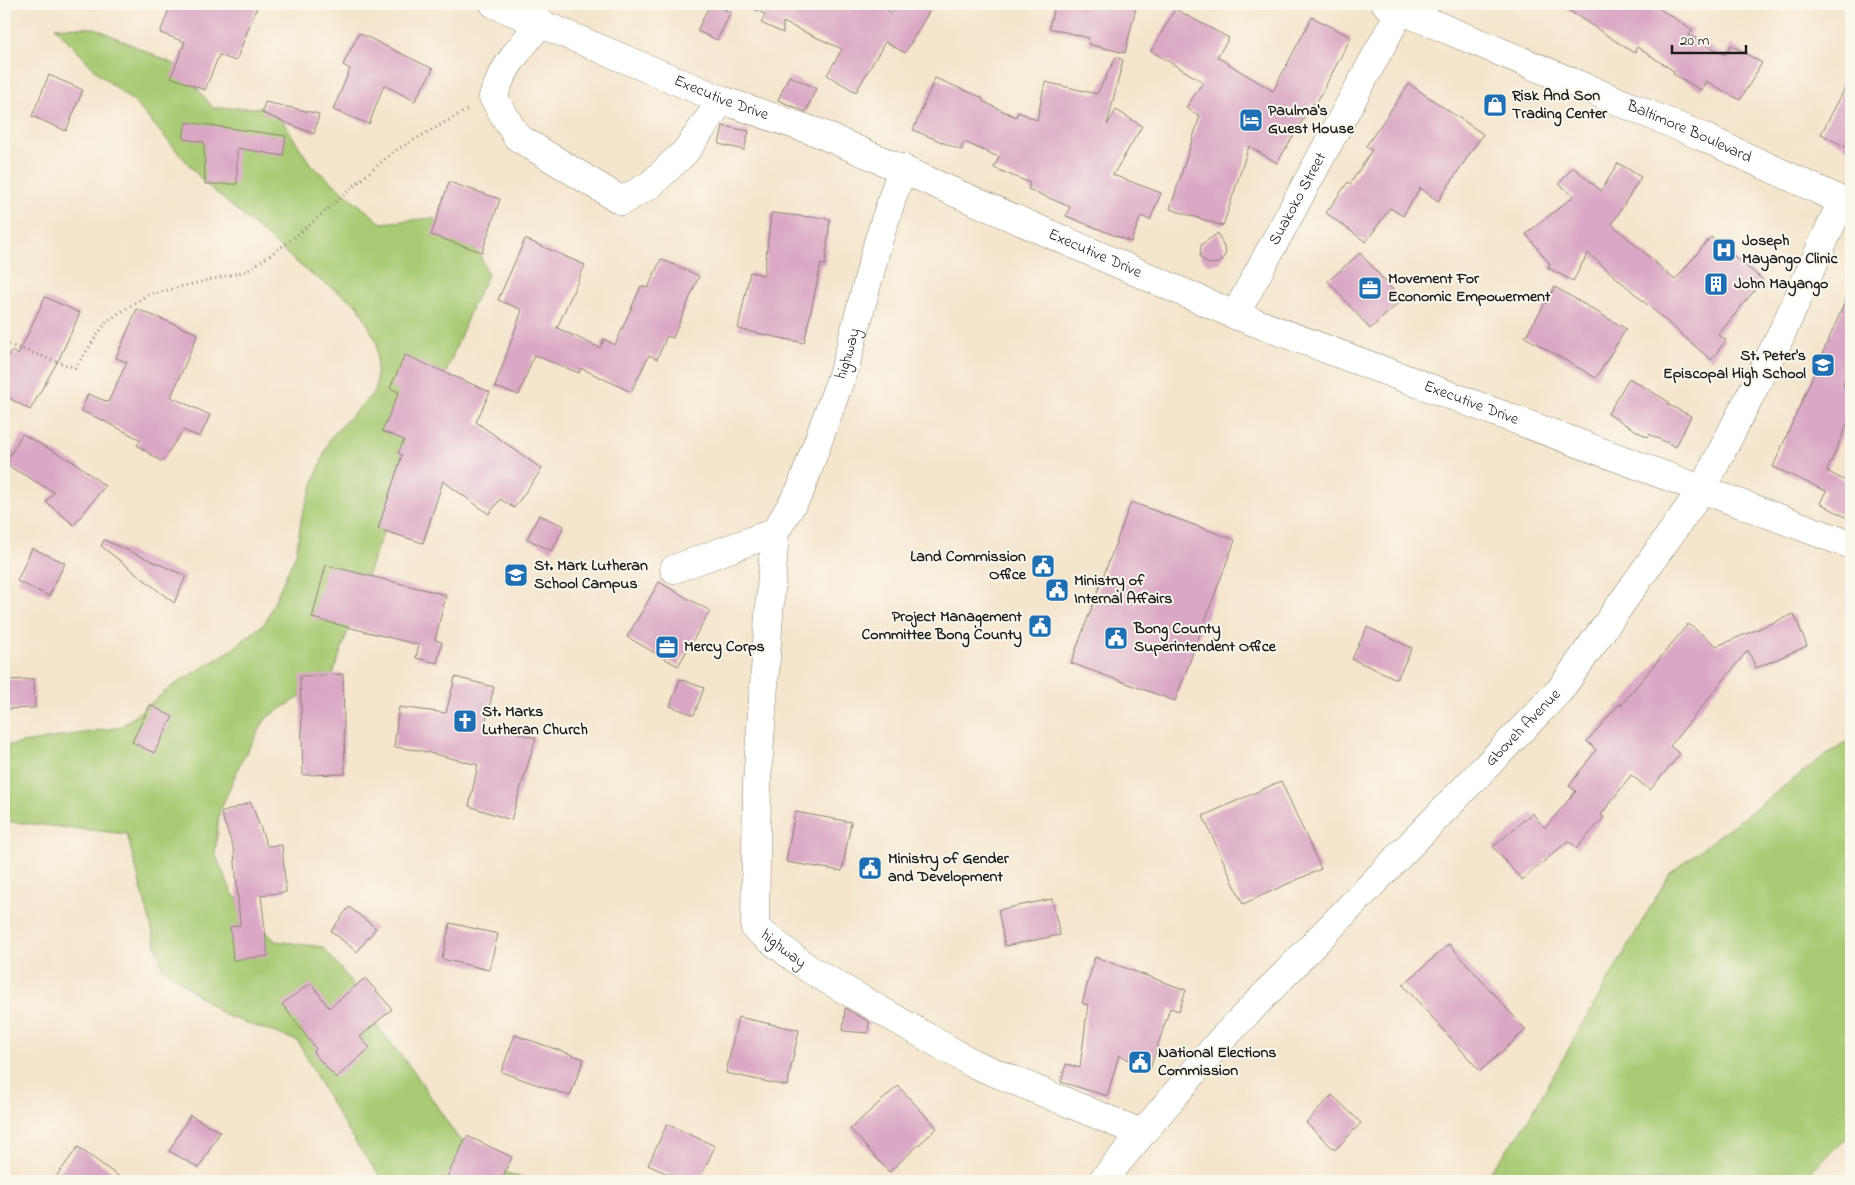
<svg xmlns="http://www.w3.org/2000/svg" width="1855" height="1185" viewBox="0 0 1855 1185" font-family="'Indie Flower',sans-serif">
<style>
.green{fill:#a9cb74;stroke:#627448}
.building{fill:#daa7c4}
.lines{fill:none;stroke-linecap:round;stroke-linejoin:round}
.minor-casing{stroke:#888074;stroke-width:29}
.major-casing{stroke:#888074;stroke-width:29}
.highway-casing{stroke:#888074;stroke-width:29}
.path{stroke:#888074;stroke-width:3;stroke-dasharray:1 4;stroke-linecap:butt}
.minor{stroke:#fff;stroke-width:28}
.major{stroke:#fff;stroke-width:28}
.highway{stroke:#fff;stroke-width:28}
.labels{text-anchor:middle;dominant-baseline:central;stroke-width:4;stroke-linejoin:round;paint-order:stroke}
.poi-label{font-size:16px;font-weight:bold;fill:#1c1c1c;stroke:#fbf7ec;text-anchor:start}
.street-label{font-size:16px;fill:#1c1c1c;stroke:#fbf7ec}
</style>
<rect width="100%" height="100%" fill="#fbf7ec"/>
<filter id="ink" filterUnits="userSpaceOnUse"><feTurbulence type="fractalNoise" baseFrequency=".02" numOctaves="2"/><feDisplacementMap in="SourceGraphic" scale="10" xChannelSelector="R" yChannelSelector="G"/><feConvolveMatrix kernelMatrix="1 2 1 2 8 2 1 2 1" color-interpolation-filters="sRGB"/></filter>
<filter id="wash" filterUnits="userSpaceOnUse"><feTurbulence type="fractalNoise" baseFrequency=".0096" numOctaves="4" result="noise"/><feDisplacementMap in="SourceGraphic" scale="20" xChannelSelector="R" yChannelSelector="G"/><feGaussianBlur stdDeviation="1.12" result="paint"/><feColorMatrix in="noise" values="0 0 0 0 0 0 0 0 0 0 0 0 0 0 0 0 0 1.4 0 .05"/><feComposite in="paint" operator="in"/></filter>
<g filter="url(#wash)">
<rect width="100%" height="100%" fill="#f4e5cc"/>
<path class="green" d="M55 27 95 28 180 67 213 108H274L311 165 381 223 433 218 479 253 488 275 473 304 377 548 332 677 266 718 240 764 219 813 215 854 232 893 275 941 323 947 348 978 368 1015 415 1073 457 1137 507 1173 530 1181H384C349 1138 323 1090 298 1041L224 1015 162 967 127 834 4 821V746L121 727 171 687 230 651 265 623 296 553 302 515 330 438 376 390 377 343 358 305 308 272 205 183 135 103 99 74Z
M1851 739V1133L1801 1181H1483L1522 1130 1670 873 1819 760Z"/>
<g id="blocks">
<path class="building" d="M171 4H258L236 61 219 55 205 90 171 77 185 42 160 33Z
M710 4 731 12 717 40 697 31Z
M742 4H876L892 13 897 4H919L930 10 905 53 885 42 856 92 827 75 842 49 783 22V33L761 23 765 14Z
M1055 4H1121L1136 7 1125 53 1088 44 1089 38 1049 28Z
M1559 4H1652L1693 30 1689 35 1725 55 1731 45 1762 63 1740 100 1706 81 1701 90 1673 74 1674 71 1637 47 1634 53Z
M1175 9 1229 38 1217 57 1273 91 1312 17 1351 37 1316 104 1313 103 1277 163 1249 146 1223 226 1170 209 1200 116 1186 108 1203 82 1151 51Z
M359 33 433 69 415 101 384 85 369 124 333 110 350 69 343 65Z
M1116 57 1123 60 1107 125 1116 110 1142 126 1113 175 1161 193 1150 220 1141 216 1131 242 1066 216 1070 207 1028 189 1030 183 994 168 999 157 964 142 961 150 913 130 935 78 983 98 982 101 1016 117 1018 112 1037 120 1045 82 1097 94Z
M49 75 83 90 66 131 32 116Z
M789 76 816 88 806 112 778 100Z
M1851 77V150L1821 134Z
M1409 84 1483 134 1438 201 1420 188 1403 216 1390 208 1366 242 1326 213 1348 182 1350 184 1372 150 1366 146Z
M265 102 319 114 314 134 262 113Z
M186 122 286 136 283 156 237 148V184H205L204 142 183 139Z
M723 126 749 131 744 150 719 144Z
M1618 163 1641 177 1612 224 1675 280 1711 237 1763 280 1718 335 1726 340 1711 360 1588 253 1573 281 1548 268 1550 264 1526 234 1574 196 1559 184 1573 167 1601 191Z
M449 182 500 199 482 252 431 235Z
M771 213 830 219 825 265 821 264 804 343 738 329 750 272 764 275Z
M1218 233 1226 253 1220 263 1208 264 1200 257 1201 245Z
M525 239 585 265 557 328 600 348 604 339 615 345 641 286 648 288 661 259 699 276 673 338 667 336 657 359 649 355 631 392 581 368 579 373 534 355 519 395 495 387 522 310 498 300Z
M1360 253 1402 300 1370 329 1328 281Z
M1555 287 1626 329 1596 378 1525 337Z
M1851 288V365L1843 385 1851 388V415L1827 471 1851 484V520L1820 503 1826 491 1773 467Z
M45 297 80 313 59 359 30 410 4 395V365L11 351 18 355Z
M137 309 198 334 171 397 210 415 200 437 183 430 162 462 137 445 141 440 102 420 81 411 88 394 108 402 127 362 116 358Z
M405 355 490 392 476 422 542 469 514 508 500 499 489 514 443 481 423 543 378 529 402 455 398 453 404 440 382 431 399 392 390 388Z
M1629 378 1669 402 1667 404 1691 416 1676 447 1649 434 1647 437 1608 414Z
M22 434 77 464 105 486 74 525 46 502 54 492 5 464Z
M1131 502 1235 540 1175 701 1071 663Z
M539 515 564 526 552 551 527 539Z
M104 540 186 576 174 603 101 546Z
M32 548 65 563 49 596 17 581Z
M326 565 446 595 435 640 442 642 437 663 416 658 419 645 312 618Z
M659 582 710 611 678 666 627 637Z
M1794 614 1807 646 1756 668 1748 650 1670 746 1680 754 1650 790 1631 775 1601 815 1604 817 1577 848 1568 841 1522 880 1493 847 1532 813 1545 828 1576 791 1569 786 1596 750 1587 741 1619 704 1621 705 1688 624 1717 646Z
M1367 627 1412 648 1397 679 1352 659Z
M343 674 345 774 303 775 300 676Z
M455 677 494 687 485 724 536 738 511 820 469 806 478 765 418 750 394 747 399 707 446 713Z
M34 679 35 708 4 709V680Z
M680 679 704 688 694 715 670 706Z
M150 705 173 717 154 753 132 742Z
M1281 781 1321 869 1243 904 1203 816Z
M251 802 267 846 282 845 286 892 261 895 268 956 233 960 230 927 240 925 234 850 221 813Z
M795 812 851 822 842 871 786 862Z
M1052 899 1060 935 1005 946 998 910Z
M349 907 376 928 357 952 331 931Z
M450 923 498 934 489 970 442 959Z
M1449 944 1526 1030 1480 1071 1403 985Z
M1095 957 1186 990 1179 1011 1170 1008 1150 1069 1119 1055 1107 1096 1061 1082 1066 1064 1080 1068 1088 1005 1082 1003Z
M365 978 392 1009 360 1037 370 1048 336 1078 313 1052 316 1049 282 1004 311 983 329 1008Z
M845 1008 869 1022 868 1033 843 1031Z
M738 1017 799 1030 787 1086 726 1073Z
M515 1035 584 1059 570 1096 501 1072Z
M898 1086 937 1128 889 1172 850 1129Z
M1332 1095 1361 1123 1335 1150 1306 1123Z
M190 1115 220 1132 199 1168 169 1151Z
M667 1124 715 1146 699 1181H683L648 1165Z
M467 1136 512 1157 501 1181H445Z
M78 1147 125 1181H53Z"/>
</g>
</g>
<g filter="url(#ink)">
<use href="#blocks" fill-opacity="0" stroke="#888074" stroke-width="1"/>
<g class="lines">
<g class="minor-casing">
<g id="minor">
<path id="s1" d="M494 4 722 100 819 133 1235 315 1851 545"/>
<path d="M541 23C521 46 503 67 493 97L517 137 622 201 650 185 686 151 722 100"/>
<path id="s2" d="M1235 315 1404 4"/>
<path d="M1703 488 1780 337 1842 201"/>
<path id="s3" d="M775 532 757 782 755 928 809 969 972 1063 1141 1133"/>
<path id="s4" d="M674 569 775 532 800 491 846 364 878 242 902 168"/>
</g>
</g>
<g class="major-casing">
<g id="major">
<path id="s5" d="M1102 1181 1221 1040 1560 690 1703 488"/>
</g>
</g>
<g class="highway-casing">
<g id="highway">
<path id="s6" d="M1386 4 1701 136 1851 205"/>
</g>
</g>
<path class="path" d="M4 343 75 368 107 321 147 295 247 271 294 238 393 152 470 108"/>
<use href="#minor" class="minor"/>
<use href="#major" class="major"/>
<use href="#highway" class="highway"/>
</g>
</g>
<defs>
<g id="shop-square" transform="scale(1.25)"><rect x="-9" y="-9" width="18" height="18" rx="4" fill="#1f6fb2" stroke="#fbf7ec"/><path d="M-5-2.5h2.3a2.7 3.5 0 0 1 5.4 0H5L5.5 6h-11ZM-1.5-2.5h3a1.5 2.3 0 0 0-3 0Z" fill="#fff"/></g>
<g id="hotel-square" transform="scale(1.25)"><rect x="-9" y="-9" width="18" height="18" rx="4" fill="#1f6fb2" stroke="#fbf7ec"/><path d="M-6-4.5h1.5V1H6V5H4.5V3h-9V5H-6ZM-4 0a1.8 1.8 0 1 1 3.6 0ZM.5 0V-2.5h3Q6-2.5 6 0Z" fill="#fff"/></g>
<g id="hospital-square" transform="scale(1.25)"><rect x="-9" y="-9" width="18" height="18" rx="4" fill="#1f6fb2" stroke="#fbf7ec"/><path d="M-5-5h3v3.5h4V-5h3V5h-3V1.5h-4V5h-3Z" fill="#fff"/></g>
<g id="building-square" transform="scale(1.25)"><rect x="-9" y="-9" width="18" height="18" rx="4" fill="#1f6fb2" stroke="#fbf7ec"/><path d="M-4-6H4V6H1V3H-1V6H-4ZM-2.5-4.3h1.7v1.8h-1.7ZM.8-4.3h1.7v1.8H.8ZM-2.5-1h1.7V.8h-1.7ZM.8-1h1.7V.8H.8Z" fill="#fff"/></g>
<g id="office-square" transform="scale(1.25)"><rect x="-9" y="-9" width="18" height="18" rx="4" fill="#1f6fb2" stroke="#fbf7ec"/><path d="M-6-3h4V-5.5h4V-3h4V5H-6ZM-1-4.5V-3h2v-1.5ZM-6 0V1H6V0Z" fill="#fff"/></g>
<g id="school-square" transform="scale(1.25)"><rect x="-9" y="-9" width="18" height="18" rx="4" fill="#1f6fb2" stroke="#fbf7ec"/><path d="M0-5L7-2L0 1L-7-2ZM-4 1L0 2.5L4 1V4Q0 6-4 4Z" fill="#fff"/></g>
<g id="civic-square" transform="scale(1.25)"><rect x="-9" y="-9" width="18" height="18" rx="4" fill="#1f6fb2" stroke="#fbf7ec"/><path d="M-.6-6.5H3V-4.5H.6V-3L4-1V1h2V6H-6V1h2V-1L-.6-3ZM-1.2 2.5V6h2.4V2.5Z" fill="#fff"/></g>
<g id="church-square" transform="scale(1.25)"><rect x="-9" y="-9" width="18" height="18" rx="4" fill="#1f6fb2" stroke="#fbf7ec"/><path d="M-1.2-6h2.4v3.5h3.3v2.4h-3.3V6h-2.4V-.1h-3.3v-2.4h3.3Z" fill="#fff"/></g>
</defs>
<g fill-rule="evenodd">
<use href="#shop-square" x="1495" y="105"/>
<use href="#hotel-square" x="1251" y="120"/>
<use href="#hospital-square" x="1724" y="250"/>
<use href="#building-square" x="1716" y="284"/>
<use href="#office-square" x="1370" y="288"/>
<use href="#school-square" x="1823" y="365"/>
<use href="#civic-square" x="1043" y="566"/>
<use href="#school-square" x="516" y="575"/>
<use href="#civic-square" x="1057" y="590"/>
<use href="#civic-square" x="1040" y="626"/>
<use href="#civic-square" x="1116" y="638"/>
<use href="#office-square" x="667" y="647"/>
<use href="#church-square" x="465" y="721"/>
<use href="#civic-square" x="870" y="868"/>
<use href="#civic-square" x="1140" y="1062"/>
</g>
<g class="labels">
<g class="poi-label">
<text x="1512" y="96">Risk And Son<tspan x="1512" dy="18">Trading Center</tspan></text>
<text x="1268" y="111">Paulma's<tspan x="1268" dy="18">Guest House</tspan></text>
<text x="1742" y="241">Joseph<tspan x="1742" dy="18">Mayango Clinic</tspan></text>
<text x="1388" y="279">Movement For<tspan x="1388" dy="18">Economic Empowerment</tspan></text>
<text x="1734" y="284">John Mayango</text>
<text x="1806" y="356" text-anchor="end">St. Peter's<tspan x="1806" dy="18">Episcopal High School</tspan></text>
<text x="1026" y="557" text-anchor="end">Land Commission<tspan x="1026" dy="18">Office</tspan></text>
<text x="534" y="566">St. Mark Lutheran<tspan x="534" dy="18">School Campus</tspan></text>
<text x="1074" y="581">Ministry of<tspan x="1074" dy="18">Internal Affairs</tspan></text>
<text x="1022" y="617" text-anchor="end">Project Management<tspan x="1022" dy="18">Committee Bong County</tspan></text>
<text x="1134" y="629">Bong County<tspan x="1134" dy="18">Superintendent Office</tspan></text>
<text x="684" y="647">Mercy Corps</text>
<text x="482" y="712">St. Marks<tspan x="482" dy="18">Lutheran Church</tspan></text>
<text x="888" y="859">Ministry of Gender<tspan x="888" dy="18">and Development</tspan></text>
<text x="1158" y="1053">National Elections<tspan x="1158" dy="18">Commission</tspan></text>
</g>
<g class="street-label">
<text stroke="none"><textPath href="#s1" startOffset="246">Executive Drive</textPath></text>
<text stroke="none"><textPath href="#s6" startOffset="329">Baltimore Boulevard</textPath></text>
<text stroke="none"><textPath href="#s2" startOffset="132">Suakoko Street</textPath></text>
<text stroke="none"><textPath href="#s1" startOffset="651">Executive Drive</textPath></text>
<text stroke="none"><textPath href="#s4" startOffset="301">highway</textPath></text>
<text stroke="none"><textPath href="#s1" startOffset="1056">Executive Drive</textPath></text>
<text stroke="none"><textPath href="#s5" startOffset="619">Gboveh Avenue</textPath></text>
<text stroke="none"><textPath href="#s3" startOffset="432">highway</textPath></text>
</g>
</g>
<rect width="1855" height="1185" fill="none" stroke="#fbf7ec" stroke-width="20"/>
<path d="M1672 45v8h74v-8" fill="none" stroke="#1c1c1c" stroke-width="2.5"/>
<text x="1680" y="45" font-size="15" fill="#1c1c1c" stroke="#fbf7ec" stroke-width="4" paint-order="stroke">20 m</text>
</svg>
